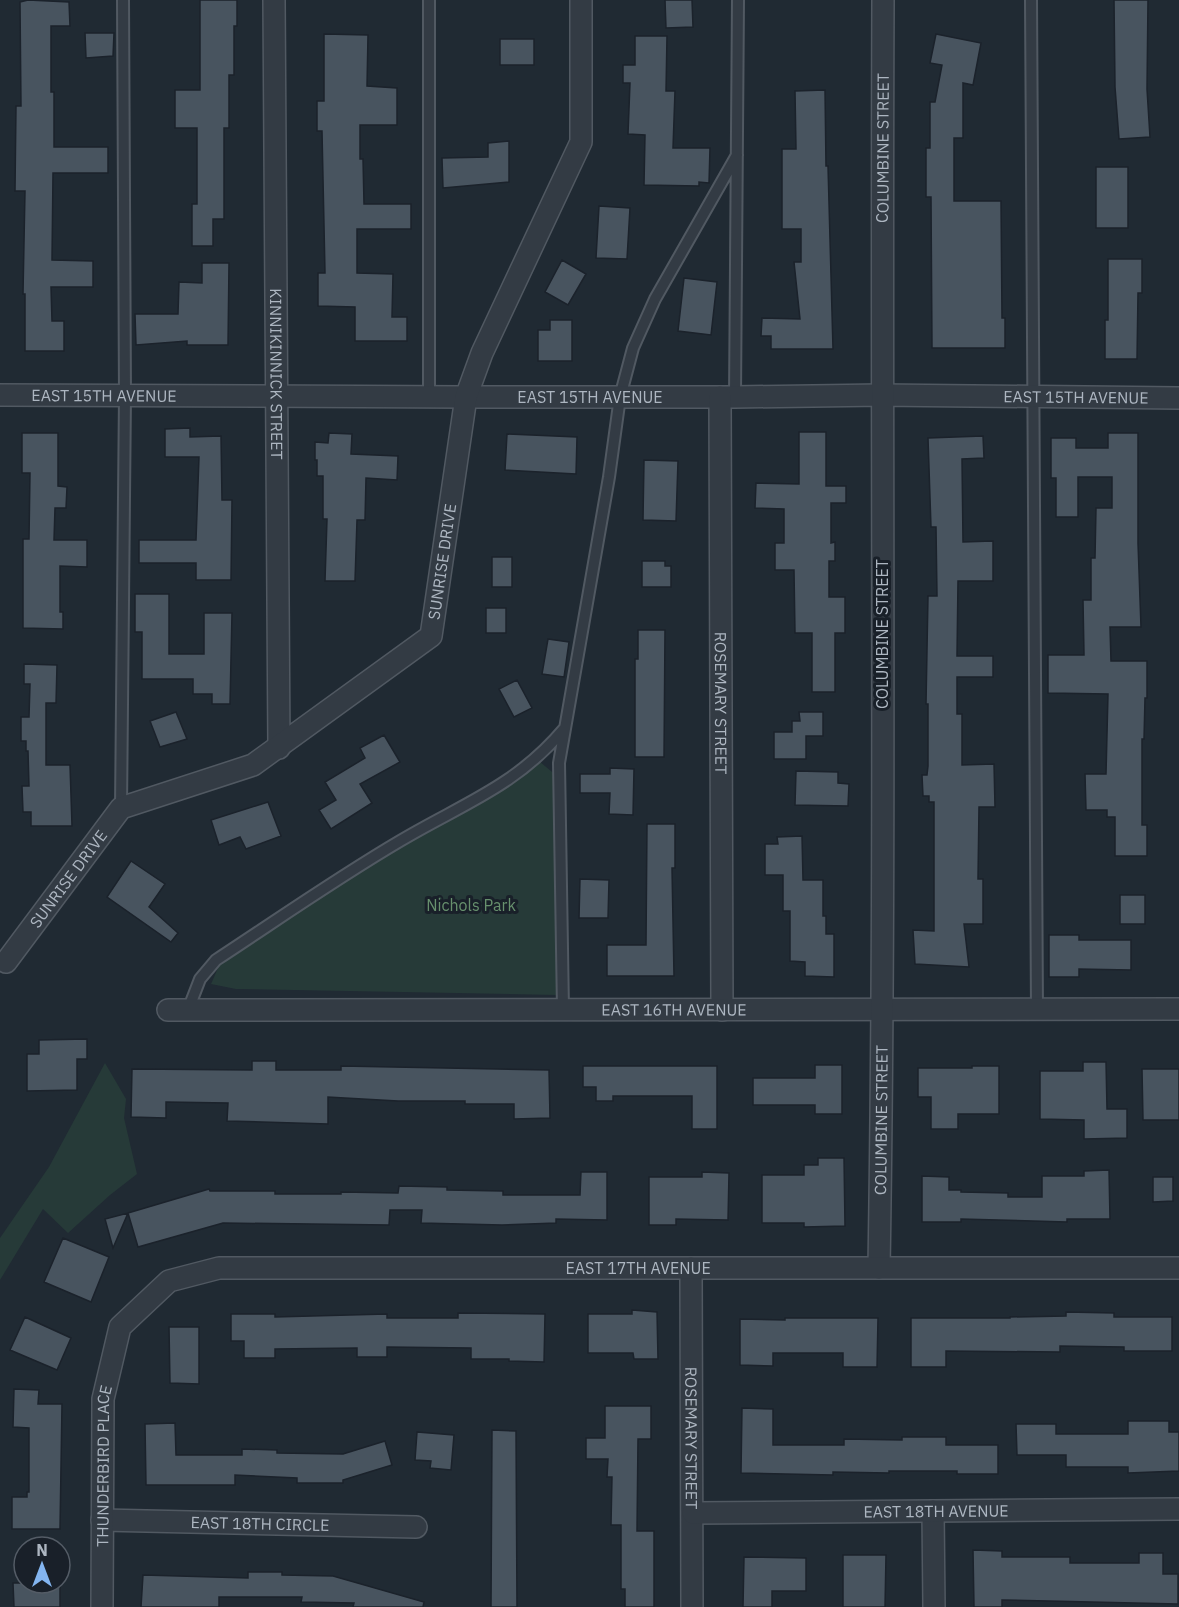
<svg xmlns="http://www.w3.org/2000/svg" width="1179" height="1607" viewBox="0 0 1179 1607" font-family="'IBM Plex Sans',sans-serif">
<style>
.green{fill:#263a38}
.building{fill:#48545f;stroke:#1b222b;stroke-width:1.5}
.lines{fill:none;stroke-linecap:round;stroke-linejoin:round}
.service-casing{stroke:#515962;stroke-width:14}
.minor-casing{stroke:#515962;stroke-width:24}
.service{stroke:#333b44;stroke-width:10}
.minor{stroke:#333b44;stroke-width:21}
.labels{text-anchor:middle;dominant-baseline:central;stroke-width:6;stroke-linejoin:round;paint-order:stroke}
.street-label{font-size:16px;fill:#adb6c1;stroke:#192029}
.park-label{font-size:16px;fill:#67906d;stroke:#192029}
</style>
<rect width="100%" height="100%" fill="#202a33"/>
<path class="green" d="M540 762 557 776 560 916 557 995 236 989 211 984 222 959 515 770Z
M105 1063 126 1099 124 1118 137 1174 110 1195 68 1233 43 1209 0 1280V1238L49 1167Z"/>
<path class="building" d="M28 0 69 2 70 26H51V92H54V147H108V173H53L52 260 93 261V287H51L52 321H64V351H25V294H23L25 191H15L16 106H21L20 2Z
M200 0H237V26H234V75H229V128H224V219H213V246H192V204H197V128H175V90H200Z
M665 0H692L693 27 666 28Z
M1114 0H1148L1147 89 1150 137 1119 139 1115 87Z
M85 33H114L113 56 86 58Z
M324 34 368 35 367 86 397 88V125H360V159H363L364 204H411V229H357V273L393 274 392 317H407V341H355V307L318 306V273H325L322 131H317V101H324Z
M936 34 981 43 973 85 963 83V138H954V201H1001L1002 318H1005V348H932L931 197H926V148H930V102H935L942 65 930 63Z
M635 36H667L666 91H675L673 148H710L709 183 699 182V186L644 185 645 135 628 134 630 83H623V65H635Z
M500 39H534V65H500Z
M825 90 826 166H828L833 349H771V336H761L762 318 800 319 794 262H801V229H782V149H796L795 91Z
M509 141V182L443 188 442 158 488 157V143Z
M1096 167H1128V228H1096Z
M599 206 630 208 627 259 596 258Z
M1108 259H1142V293H1138L1137 359H1105V320H1108Z
M562 260 586 274 568 305 545 292Z
M202 263H229L228 345H187V341L136 345 135 314H178L179 282 202 283Z
M684 278 717 282 711 335 678 331Z
M550 320H572V361H538V330H550Z
M190 428V437L221 436 222 500H232L231 580H196V563H139V540H196L199 457H165V429Z
M799 432H826V486H846V503H831V543L835 542V561H829V597H845V633H835V692H812V633H795L794 570H775V543H784V509L755 508 756 483 799 484Z
M22 433H58V486L67 487 66 508H55L54 540H87V567L60 566V612H63V629L23 628V539H29L30 473H22Z
M329 433 352 434 351 454 398 456 397 480 366 478 365 520H357L355 581H325L327 519H323V476H317V460H315V442L328 443Z
M1108 433H1138V543L1141 627H1110L1111 661H1147V698H1145L1144 739H1142V825H1147V856H1115V817H1107V810H1086L1085 774H1106L1108 694 1048 693V655H1084L1083 600H1091V558H1095L1096 508H1112V477H1078V517H1056V478H1051V438H1076V448H1108Z
M507 434 577 437 576 474 505 470Z
M983 436 984 458 962 459 963 542 993 541V581H958L957 656H993V677H957V714H962V765L994 764 995 807H979L978 879H983V924H964L969 967 915 964 913 930 934 931V802H929V796H923L922 775H927L928 766V704H926L928 596H937L936 527H931L928 438Z
M644 460 678 461 676 521 643 520Z
M492 557H512V587H492Z
M642 561H665V566H671V587H642Z
M135 594H169V654H204V613H232L230 704H212V694H193V679H142V632H135Z
M486 608H506V633H486Z
M638 630H665L664 757H635V659H638Z
M548 639 569 642 564 677 542 674Z
M24 664 57 665 56 703H46V765H70L72 826H31V812H23L22 786H29L28 751H26V741H21V717H29L30 684H24Z
M517 680 532 708 514 717 499 689Z
M176 712 187 739 160 747 150 721Z
M799 712H823V736H806V759H774V732H792V721H800Z
M384 735 400 762 360 784 372 803 331 829 319 810 336 800 325 782 365 758 360 748Z
M610 768 634 769 633 815 609 814 610 793H580V774H610Z
M796 771 838 772V783L849 784 848 806 795 805Z
M268 802 281 836 246 849 240 837 219 845 211 820Z
M647 824H675V868H672L674 976H607V945H646Z
M802 836 803 880H823V916H826V934H834V977L805 976V962L790 961V911H783V875H765V844H778L777 837Z
M131 861 165 884 149 907 178 933 171 942 107 897Z
M580 879 609 880 608 918H579Z
M1120 895H1145V924H1120Z
M1049 935H1079V940H1131V970L1079 969V977H1049Z
M87 1039V1059H77V1090L27 1091V1054H39V1040Z
M252 1061H276V1070H341V1066L549 1070 550 1118 514 1119V1104H465V1101H398L328 1097V1124L227 1121 228 1103 166 1102V1118L131 1117 132 1069 252 1070Z
M1083 1062H1106L1107 1109H1127V1138L1084 1139V1120L1040 1119V1071H1083Z
M815 1065H842V1114H815V1105H753V1078H815Z
M583 1066H717V1129H692V1096H613V1101H596V1087H583Z
M972 1066H999V1114H958V1129H931V1097H918V1068H972Z
M1142 1069H1179V1120H1143Z
M818 1158H844L845 1226 804 1227V1223H762V1175H804V1165H818Z
M1109 1170 1110 1219H1067V1222L961 1219V1222H922V1176L949 1177V1190H961V1192L1008 1193V1197H1042V1176H1084V1171Z
M581 1172H607V1220L556 1219V1223L502 1225 421 1223 422 1210H390L389 1225 223 1223 138 1247 128 1213 209 1189 210 1191H275V1194H341V1192L398 1193 399 1186 447 1187V1190L503 1191V1195H580Z
M702 1172 729 1173 728 1220 676 1219V1225H649V1177H702Z
M1153 1177H1173V1201L1153 1202Z
M128 1213 113 1248 105 1219Z
M63 1238 109 1257 91 1302 44 1282Z
M632 1310 657 1312 658 1359H634L633 1353H588V1314H632Z
M1066 1312 1114 1313V1317H1172V1351H1124V1347L1060 1346V1352L946 1351V1367H911V1318H1010V1317L1066 1316Z
M458 1313 545 1314 544 1362 509 1361V1359H471V1348L387 1347V1357H357V1348L275 1349V1358H244V1341H231V1314H275V1317L387 1314V1318H458Z
M25 1317 71 1338 57 1370 10 1350Z
M785 1318H878L877 1367H843V1353H773V1366L740 1365V1319L785 1320Z
M169 1327H199V1384L170 1383Z
M14 1389 39 1390 38 1404H62L60 1529H12V1497H27V1492H29V1428L13 1427Z
M605 1406H651V1439H638L637 1531H654V1607H625V1589H621V1525H611L612 1477H607L608 1459H586V1438H605Z
M742 1408 773 1409V1445H844V1439L902 1440V1437H946V1445H998V1474H957V1471H889V1473L833 1472V1475L741 1473Z
M1128 1421H1169V1432H1179V1471L1128 1473V1467H1066V1455H1017L1016 1424H1056V1434H1128Z
M175 1423 176 1455H242V1449L277 1450V1453L343 1454 385 1441 392 1465 343 1480V1483H297V1478L235 1475V1485H146L145 1424Z
M492 1430 516 1431 517 1607H491Z
M417 1432 454 1435 451 1470 430 1468 431 1461 415 1460Z
M973 1550 1002 1551V1557H1070V1563H1139V1553H1163V1574H1178V1604L1002 1600V1607H974Z
M843 1555H886L885 1607H843Z
M744 1557 806 1558V1591H772V1607H743Z
M248 1572H282V1575L333 1576 424 1602 423 1607H353L354 1603 301 1602 302 1597H219V1607H141L143 1575 248 1578Z
M13 1583H60V1607H14Z"/>
<g class="lines">
<g class="service-casing">
<path id="service" d="M429 0V397
M1031 0 1037 1009
M735 397 738 0
M121 808 125 395 123 0
M188 1010 200 979 216 960C277 920 337 878 400 841 462 804 515 787 564 729
M563 1010 559 763 609 477 620 397 633 348 655 299 737 155"/>
</g>
<g class="minor-casing">
<g id="minor">
<path id="s1" d="M274 0 279 748"/>
<path id="s2" d="M0 395 466 397H735L881 395 1179 398"/>
<path id="s3" d="M720 397 722 1010"/>
<path id="s4" d="M6 962 121 808 253 765 431 636 466 397 482 353 581 142V0"/>
<path id="s5" d="M168 1010 1179 1009"/>
<path id="s6" d="M691 1268 692 1607"/>
<path id="s7" d="M879 1268C886 846 881 423 883 0"/>
<path d="M933 1511 934 1607"/>
<path id="s8" d="M693 1513 1179 1509"/>
<path id="s9" d="M102 1520 416 1527"/>
<path id="s10" d="M102 1607 103 1399 120 1327 169 1281 219 1268H1179"/>
</g>
</g>
<use href="#service" class="service"/>
<use href="#minor" class="minor"/>
</g>
<g class="labels">
<g class="street-label">
<text stroke="none"><textPath href="#s7" startOffset="1120">COLUMBINE STREET</textPath></text>
<text stroke="none"><textPath href="#s1" startOffset="374">KINNIKINNICK STREET</textPath></text>
<text stroke="none"><textPath href="#s2" startOffset="104">EAST 15TH AVENUE</textPath></text>
<text stroke="none"><textPath href="#s2" startOffset="590">EAST 15TH AVENUE</textPath></text>
<text stroke="none"><textPath href="#s2" startOffset="1076">EAST 15TH AVENUE</textPath></text>
<text stroke="none"><textPath href="#s4" startOffset="626">SUNRISE DRIVE</textPath></text>
<text transform="translate(882 634) rotate(-90)">COLUMBINE STREET</text>
<text stroke="none"><textPath href="#s3" startOffset="306">ROSEMARY STREET</textPath></text>
<text stroke="none"><textPath href="#s4" startOffset="104">SUNRISE DRIVE</textPath></text>
<text stroke="none"><textPath href="#s5" startOffset="506">EAST 16TH AVENUE</textPath></text>
<text stroke="none"><textPath href="#s7" startOffset="148">COLUMBINE STREET</textPath></text>
<text stroke="none"><textPath href="#s10" startOffset="820">EAST 17TH AVENUE</textPath></text>
<text stroke="none"><textPath href="#s6" startOffset="170">ROSEMARY STREET</textPath></text>
<text stroke="none"><textPath href="#s10" startOffset="141">THUNDERBIRD PLACE</textPath></text>
<text stroke="none"><textPath href="#s8" startOffset="243">EAST 18TH AVENUE</textPath></text>
<text stroke="none"><textPath href="#s9" startOffset="158">EAST 18TH CIRCLE</textPath></text>
</g>
<g class="park-label">
<text x="471" y="905">Nichols Park</text>
</g>
</g>
<g transform="translate(42 1565)"><circle r="28" fill="#192029" stroke="#545c66" stroke-width="1.5"/>
<path d="M0-4.5L10 22L0 15L-10 22Z" fill="#83b5f0"/>
<text y="-9" font-size="16" font-weight="bold" text-anchor="middle" fill="#adb6c1">N</text>
</g>
</svg>
